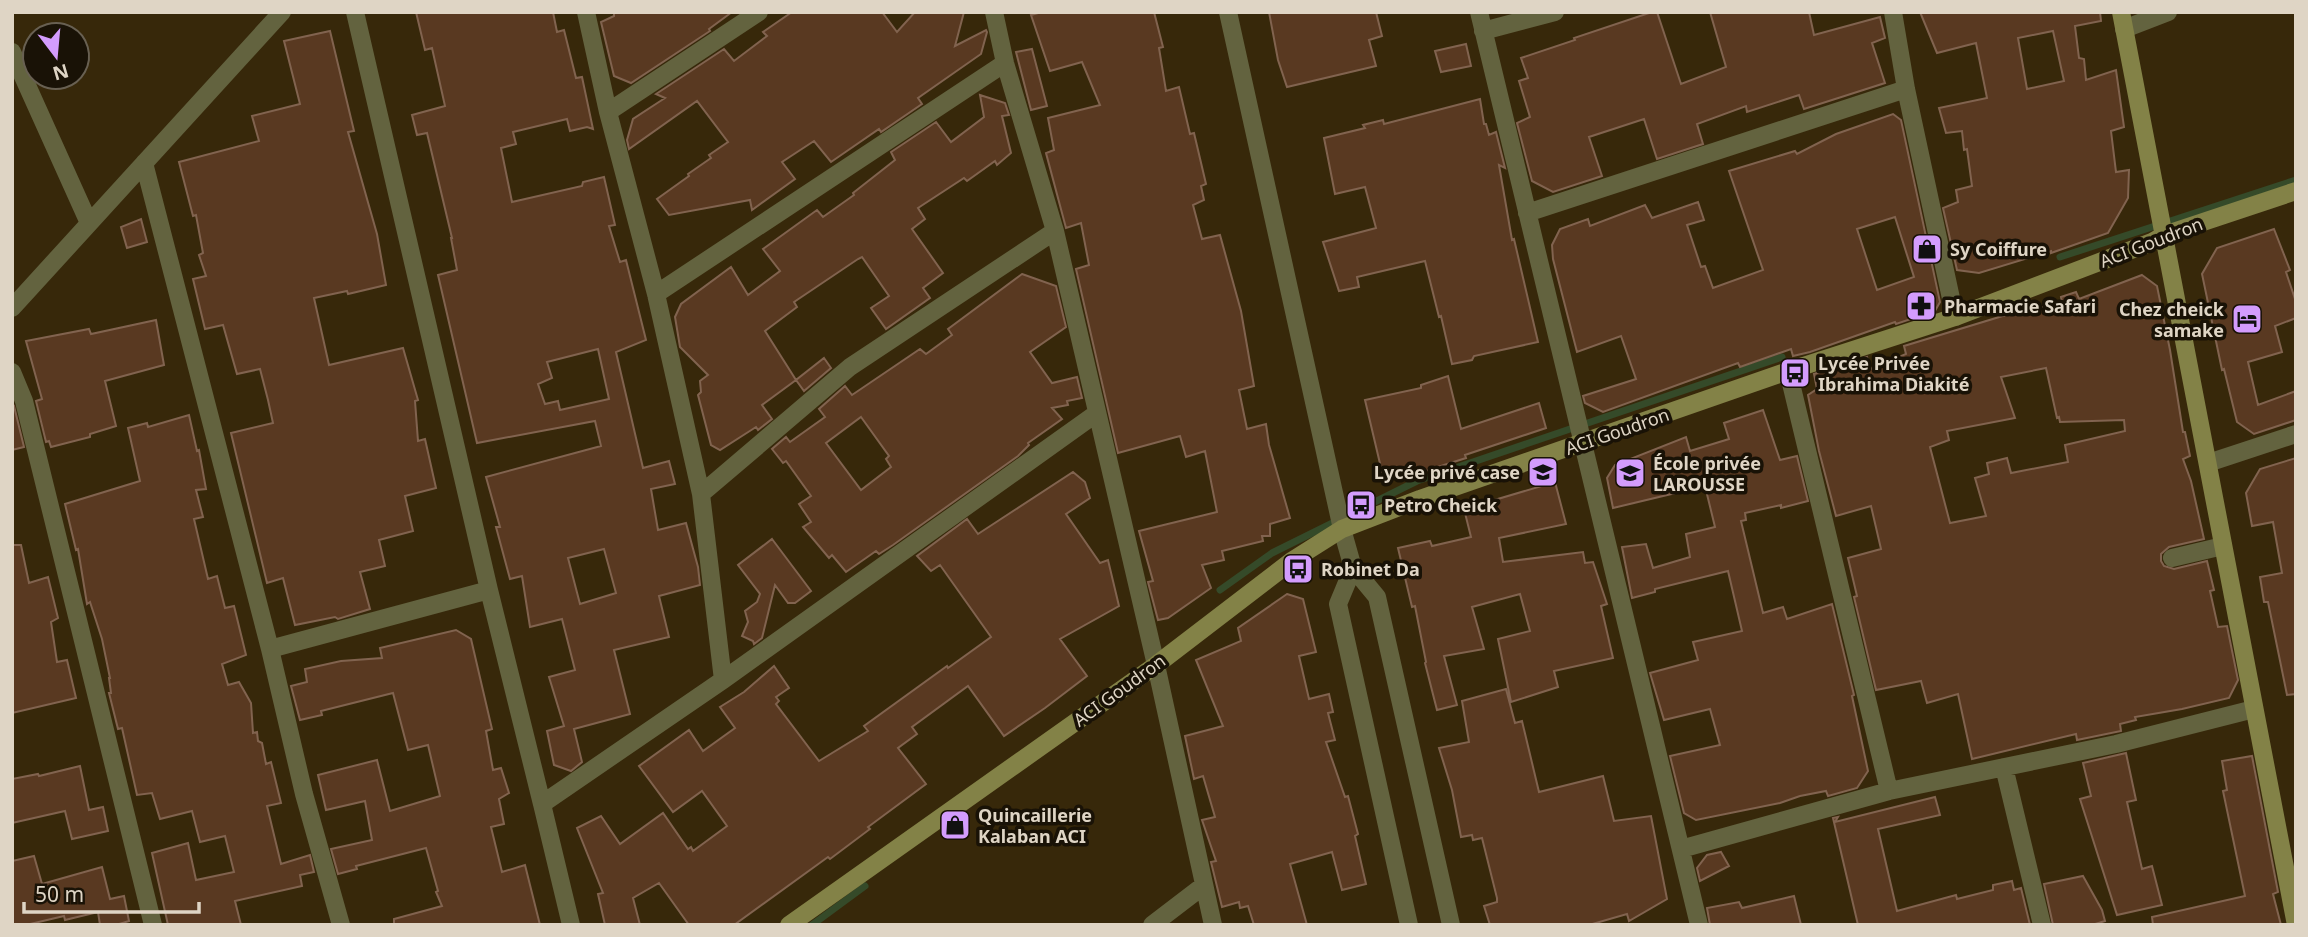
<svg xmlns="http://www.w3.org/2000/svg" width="2308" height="937" viewBox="0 0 2308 937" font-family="'Noto Sans',sans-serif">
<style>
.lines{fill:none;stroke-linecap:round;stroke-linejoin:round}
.stream{stroke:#354a29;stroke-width:7}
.building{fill:#593921;stroke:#81634f;stroke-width:2;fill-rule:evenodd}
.street{stroke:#63633f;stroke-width:18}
.secondary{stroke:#838247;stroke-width:18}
.labels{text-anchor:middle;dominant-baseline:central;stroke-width:7;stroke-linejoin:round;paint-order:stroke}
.street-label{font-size:18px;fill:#dfd5c5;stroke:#191206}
.poi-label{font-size:18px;font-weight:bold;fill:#dfd5c5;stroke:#191206;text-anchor:start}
</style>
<rect width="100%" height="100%" fill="#37280a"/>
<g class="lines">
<path class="stream" d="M2060 257 2296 180
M1220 590 1272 553 1417 481 1782 357
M812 925 865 886"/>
</g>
<path class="building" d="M416 12H553L557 32 564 30 576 78 582 77 593 129 587 127 570 131 567 119 513 132 516 144 501 148 512 202 582 186 583 182 604 177 615 225 609 226 620 262 626 260 646 340 616 352 643 468 669 461 675 484 651 489 658 530 686 523 698 567 700 585 659 596 669 637 614 650 630 714 574 729 582 762 571 771 554 765 547 731 564 726 549 677 575 670 562 619 530 627 522 576 510 579 496 527H500L486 477 601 446 595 421 477 443 438 275 457 270 451 238H452L427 133 417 135 412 115 445 106 432 48 425 50ZM598 349 609 399 560 410 558 401 545 404 538 384 552 378 547 362ZM604 549 616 593 580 604 568 558Z
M614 12H732L709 29 710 31 631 83 614 76 601 22 614 16Z
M792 12H882L897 32 915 12H964L955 46 986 30 987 32 981 54 918 98 922 104 881 132 879 129 831 162 814 141 782 162 795 179 752 210 750 200 669 215 657 199 689 176 688 174 711 158 709 155 728 142 697 101 629 149 627 140 633 119 665 98 656 94 724 49 734 61 767 36 763 32Z
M1042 12H1154L1163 47 1159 48 1166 91 1179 87 1190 134 1194 133 1206 184 1201 186 1204 200 1193 205 1202 239 1220 235 1241 311 1254 386 1239 390 1247 429 1266 424 1269 445 1290 518 1270 524V536H1262L1263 541 1222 551 1224 560 1202 565 1211 588 1168 618 1158 620 1148 582 1153 581 1139 531 1217 512 1205 451 1186 457 1180 436 1118 453 1076 269 1089 265 1081 223 1066 228 1046 153 1054 150 1048 118 1100 105 1082 62 1050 71 1031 15Z
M1269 12H1376L1382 36 1369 40 1376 66 1287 87 1278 60Z
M1652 12H1657L1681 84 1726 67 1710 12H1809L1814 35 1880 17 1885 38 1872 43 1885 83 1804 109 1799 95 1747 112 1746 106 1697 124 1703 144 1657 159 1644 119 1589 137 1602 176 1553 192 1532 181 1517 123 1530 117 1519 81 1528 78 1521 58 1575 40 1574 38Z
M1920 12H2100L2101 21 2075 26 2079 58 2084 59 2086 80 2116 70 2124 127 2111 131 2116 172 2129 170 2128 198 2108 233 2051 253V251L1979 273 1957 270 1943 208 1958 202 1956 190 1972 186 1967 149 1964 150 1962 131 1946 133 1939 108 1987 98 1976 43 1937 53ZM2053 31 2064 81 2027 89 2018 38Z
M330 31 354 131 348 132 377 234 386 285 348 294 347 291 314 298 329 365 403 348 418 400 415 401 418 441 425 439 436 488 405 496 413 531 379 540 385 566 360 572 370 609 338 619 335 617 295 625 283 578 267 583 231 433 273 423 268 400 260 369 237 374 223 325 205 329 204 325 193 279 206 276 199 255 203 253 196 215 193 216 179 162 259 141 252 116 300 104 284 41Z
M1466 44 1471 66 1441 72 1435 51Z
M1032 49 1047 106 1031 110 1016 52Z
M980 95 1005 103 1009 115 1002 116 1011 153 997 165 995 161 967 181 964 178 918 208 925 219 912 229 943 273 923 288 930 298 886 329 871 308 889 296 862 257 858 259 794 302 797 307 765 331 796 380 762 405 772 419 758 430 756 427 720 450 711 445 698 395 701 392 700 381 708 375 680 347 675 317 681 304 731 267 748 295 780 271 763 249 817 210 823 217 854 195 853 193 895 160 891 152 936 122 951 142 984 117Z
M1480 99 1484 124H1486L1489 135 1496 132 1505 168 1499 165 1512 240 1514 239 1538 342 1474 356 1472 360 1452 364 1441 316 1439 317 1425 261 1357 277 1359 287 1339 291 1323 242 1376 228 1365 187 1335 194 1324 138 1365 128 1363 125 1383 120 1384 124Z
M1893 114 1901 120 1940 302 1935 311 1896 324 1895 322 1810 352 1793 356 1791 349 1740 367 1738 363 1603 412 1585 403 1583 396 1636 379 1621 336 1577 352 1553 259 1552 245 1560 229 1588 219 1590 226 1645 205 1652 218 1698 202 1704 220 1687 225 1701 267 1705 266 1713 288 1763 270 1729 171 1795 151 1797 154 1836 134ZM1895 217 1914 277 1877 290 1857 229Z
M141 219 147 242 127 248 121 227Z
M2274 229 2290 270 2286 272 2296 302V318L2275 326 2282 352 2248 362 2258 405 2296 391V420L2254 434 2237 422 2224 369 2222 370 2202 274 2217 248Z
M1022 274 1056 286 1066 327 1030 352 1052 383 1077 377 1082 398 1067 401 1068 405 1052 408 1062 419 1028 443 1029 445 1018 456 893 545 879 554 876 551 846 572 832 555 829 558 803 527 811 522 799 504 811 496 786 461 783 463 772 449 786 437 790 442 825 417 819 409 845 386 852 395 920 349 926 354 952 335 948 329ZM861 417 889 456 886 459 891 467 861 490 826 443Z
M2142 275 2157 286 2170 350 2183 432H2185L2190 456 2183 459 2191 481 2204 539 2169 547 2161 554V561L2164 566 2174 569 2207 561 2214 590 2210 591 2218 627 2227 626 2238 680 2229 698 2182 709 2135 717 2136 720 2120 724 2121 731 2077 740 2076 734 1972 759 1958 694 1927 703 1921 681 1876 690 1854 597 1857 596 1848 558 1881 549 1871 506 1836 516 1819 451 1808 395 1817 389 1814 374 1867 357 1871 369 1906 354 1904 346 2029 308 2031 310 2062 302 2061 297 2076 292 2079 299ZM2046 368 2057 418 2059 417 2060 422 2124 420 2125 431 2065 445 2068 462 2011 473 2007 458 1987 463 1989 474 1975 478 1986 516 1950 523 1930 447 1949 440 1947 431 2015 418 2001 377Z
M156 320 164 365 105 381 116 426 90 434V437L51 447 49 441 46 442 36 401 42 399 26 341 89 329 91 334Z
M824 358 831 368 804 391 796 380Z
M1448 376 1461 429 1539 403 1546 428 1465 455 1466 458 1397 480 1382 472 1365 400 1421 388V385Z
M14 406 24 447 12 450V407Z
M1763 410 1780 460 1797 456 1808 501 1781 508V505L1745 513 1746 520 1741 521 1763 613 1783 607 1787 619 1832 604 1854 695 1852 696 1868 771 1857 788 1828 796 1826 791 1800 796 1780 803 1696 820 1684 813 1670 756 1720 745 1710 709 1664 720 1650 673 1698 660 1693 642 1742 631 1728 571 1655 589V592L1632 598 1622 547 1646 544 1653 568 1690 557 1686 534 1715 527 1705 486 1613 508 1607 478 1615 465 1686 437 1690 451 1729 439 1724 423Z
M189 415 197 451 199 450 206 489 196 490 203 517 194 519 208 579 217 576 225 608 234 606 246 655 222 664 228 685 239 682 251 703 253 733 257 732 258 741 262 743 266 764 271 762 281 803 267 806 281 864 310 855 314 872 300 875 302 886 235 901 241 925H168L152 853 188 843 196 880 234 872 225 836 200 842 192 811 160 819 152 793 137 795 122 728 118 729 109 693H111L109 678H110L102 639 90 602 87 604 78 549 76 550 65 504 140 481 128 428 147 423 148 427Z
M2296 458V694L2287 695 2268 602H2264L2260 577 2282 573 2273 522 2252 526 2246 493 2260 469Z
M1073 472 1085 482 1090 498 1066 514 1100 563 1108 560 1119 606 1060 639 1087 676 1045 708 1004 736 968 686 912 727 917 734 898 748 926 784 868 827 870 829 830 859 828 857 734 925H689L659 883 633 898 640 925H605L598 894 603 893 577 828 601 816 620 844 663 813 688 849 691 847 693 851 727 826 702 791 673 812 639 766 689 730 703 751 735 728 720 707 744 692 774 666 789 688 776 697 779 701 776 704 819 761 868 731 864 726 947 666 948 668 991 637 940 565 931 571 917 556 967 519 978 534Z
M1555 482 1566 524 1499 538 1503 562 1583 552 1585 563 1593 562 1607 604 1601 606 1613 658 1554 671 1558 687 1511 702 1498 639 1530 631 1520 594 1472 607 1484 649 1444 656 1457 705 1437 710 1425 663 1426 662 1415 606 1412 607 1398 548 1430 541 1432 546 1471 537 1464 509Z
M772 539 811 591 795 603H788L775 585 762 638 754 644 753 641 742 636 748 622 745 611 757 602 760 594 738 565Z
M12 545H21L29 583 48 577 58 618 51 622 57 662 67 660 76 698 12 713Z
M1287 594 1303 599 1316 652 1299 656 1309 699 1329 694 1333 712 1328 713 1335 740 1326 742 1345 797 1348 796 1358 834 1355 836 1366 884 1342 890 1332 852 1290 864 1307 925H1254L1248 906 1240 908 1239 902 1222 907 1211 862 1216 861 1202 820 1215 817 1203 776 1194 779 1185 736 1223 726 1196 660 1241 641 1238 628Z
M456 630 471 639 492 729 486 731 493 770 501 768 509 793 499 799 504 824 491 827 502 872 525 865 540 925H394V919L442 906 436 892 438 891 426 848 356 866 357 869 338 874 331 849 372 840 365 801 326 810 318 775 377 760 390 811 440 796 428 745 408 750 393 693 321 711 322 715 300 720 291 686 307 682 305 669 341 661 382 658 380 648Z
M1506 689 1515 723 1522 721 1539 792 1603 776 1614 821 1651 816 1667 899 1629 921 1627 914 1589 925H1490L1484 906 1497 902V898L1482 838 1473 840 1472 835 1461 837 1452 790 1439 748 1469 742 1462 701Z
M2126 753 2136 800 2127 802 2142 869 2152 866 2162 905 2117 915 2080 799 2091 796 2083 763Z
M2252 756 2278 892 2273 894 2281 925H2153L2152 917 2245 896 2223 791 2227 790 2222 761Z
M80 766 89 810 103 807 108 831 72 839 65 811 12 823V779L38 774 39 776Z
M1935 797 1940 815 1878 829 1897 911 1956 895 1957 899 1993 890V885L2012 881 2014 890 2021 888 2030 925H1858L1833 818 1838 817 1835 822Z
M1721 852 1729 866 1700 881 1697 868 1707 855Z
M34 856 42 884 102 867 110 899 124 896 129 921 116 925H100L98 912 65 920 64 916 26 925H12V861Z
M2083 876 2102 910 2105 921 2092 925H2053L2044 884Z
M1794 896 1801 925H1710L1707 908 1739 902 1742 908Z"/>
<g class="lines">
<path class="street" d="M355 12 489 590 542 804 723 680 1097 413
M586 12 608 112 656 294 701 494 723 680
M994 12 1005 63 1055 231 1156 665 1213 925
M1228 12 1342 529 1353 568 1377 597 1451 925
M1479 12 1699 925
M1893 12 1906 89 1955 317
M2124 29 2168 12
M1483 31 1555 12
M12 52 89 223
M608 112 759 12
M144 163 270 649 304 794 341 925
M1527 213 1906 89
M656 294 1005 63
M12 308 282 12
M1788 371 1889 791
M12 372 24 401 153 925
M2208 463 2296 434
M701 494 850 367 1055 231
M2172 558 2223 546
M1353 568 1338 604 1409 925
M270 649 489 590
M2004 767 2042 925
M542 804 571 925
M1681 849 1889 791 2116 744 2254 709
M1152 925 1203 886"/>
<path class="secondary" d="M2121 12 2296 925
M789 925 1156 665 1293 560 1342 529 1420 499 1788 371 1955 317 2152 242 2164 235 2296 191"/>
</g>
<defs>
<g id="shop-square" transform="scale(1.575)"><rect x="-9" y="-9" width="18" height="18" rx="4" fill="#d39cfd" stroke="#191206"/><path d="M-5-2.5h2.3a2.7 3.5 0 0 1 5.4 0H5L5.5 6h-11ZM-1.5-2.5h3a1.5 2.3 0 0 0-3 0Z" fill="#111"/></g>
<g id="pharmacy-square" transform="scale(1.575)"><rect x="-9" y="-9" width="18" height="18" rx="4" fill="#d39cfd" stroke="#191206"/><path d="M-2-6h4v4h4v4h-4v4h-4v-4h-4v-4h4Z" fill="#111"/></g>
<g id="hotel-square" transform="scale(1.575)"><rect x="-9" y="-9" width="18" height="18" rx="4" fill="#d39cfd" stroke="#191206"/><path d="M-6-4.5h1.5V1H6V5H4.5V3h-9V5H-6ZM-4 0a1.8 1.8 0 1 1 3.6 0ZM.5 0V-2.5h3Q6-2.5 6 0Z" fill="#111"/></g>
<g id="bus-square" transform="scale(1.575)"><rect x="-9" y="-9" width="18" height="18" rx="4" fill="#d39cfd" stroke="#191206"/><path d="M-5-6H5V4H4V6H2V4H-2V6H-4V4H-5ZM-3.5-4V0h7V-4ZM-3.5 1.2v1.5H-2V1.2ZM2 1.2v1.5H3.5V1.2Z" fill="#111"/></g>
<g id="school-square" transform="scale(1.575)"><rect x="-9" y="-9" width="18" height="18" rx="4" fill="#d39cfd" stroke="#191206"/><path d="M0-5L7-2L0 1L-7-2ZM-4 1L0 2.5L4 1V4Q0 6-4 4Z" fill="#111"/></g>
</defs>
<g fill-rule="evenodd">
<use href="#shop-square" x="1927" y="249"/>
<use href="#pharmacy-square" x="1921" y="306"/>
<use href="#hotel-square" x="2247" y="319"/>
<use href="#bus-square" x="1795" y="373"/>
<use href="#school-square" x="1543" y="472"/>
<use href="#school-square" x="1630" y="473"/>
<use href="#bus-square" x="1361" y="505"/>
<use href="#bus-square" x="1298" y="569"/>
<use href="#shop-square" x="955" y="825"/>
</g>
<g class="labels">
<g class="street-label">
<text transform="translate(2151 242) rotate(-21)">ACI Goudron</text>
<text transform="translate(1617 431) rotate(-19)">ACI Goudron</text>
<text transform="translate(1119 690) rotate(-36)">ACI Goudron</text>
</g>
<g class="poi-label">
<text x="1950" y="249">Sy Coiffure</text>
<text x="1944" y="306">Pharmacie Safari</text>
<text x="2224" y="309" text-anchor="end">Chez cheick<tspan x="2224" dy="21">samake</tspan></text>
<text x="1818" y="363">Lycée Privée<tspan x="1818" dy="21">Ibrahima Diakité</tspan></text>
<text x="1653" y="463">École privée<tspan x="1653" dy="21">LAROUSSE</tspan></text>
<text x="1520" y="472" text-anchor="end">Lycée privé case</text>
<text x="1384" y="505">Petro Cheick</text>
<text x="1321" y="569">Robinet Da</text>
<text x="978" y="815">Quincaillerie<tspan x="978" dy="21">Kalaban ACI</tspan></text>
</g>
</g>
<rect width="2308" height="937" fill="none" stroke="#dfd5c5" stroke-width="28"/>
<g transform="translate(56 56) rotate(164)"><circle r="33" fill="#191206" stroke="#686052" stroke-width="2"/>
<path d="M0-5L12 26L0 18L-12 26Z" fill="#d39cfd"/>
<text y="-10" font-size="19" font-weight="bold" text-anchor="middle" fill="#dfd5c5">N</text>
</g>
<path d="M24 902v10h175v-10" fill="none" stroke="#dfd5c5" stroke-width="3.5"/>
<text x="35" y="902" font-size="21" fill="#dfd5c5" stroke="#191206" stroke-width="5" paint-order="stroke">50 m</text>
</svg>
